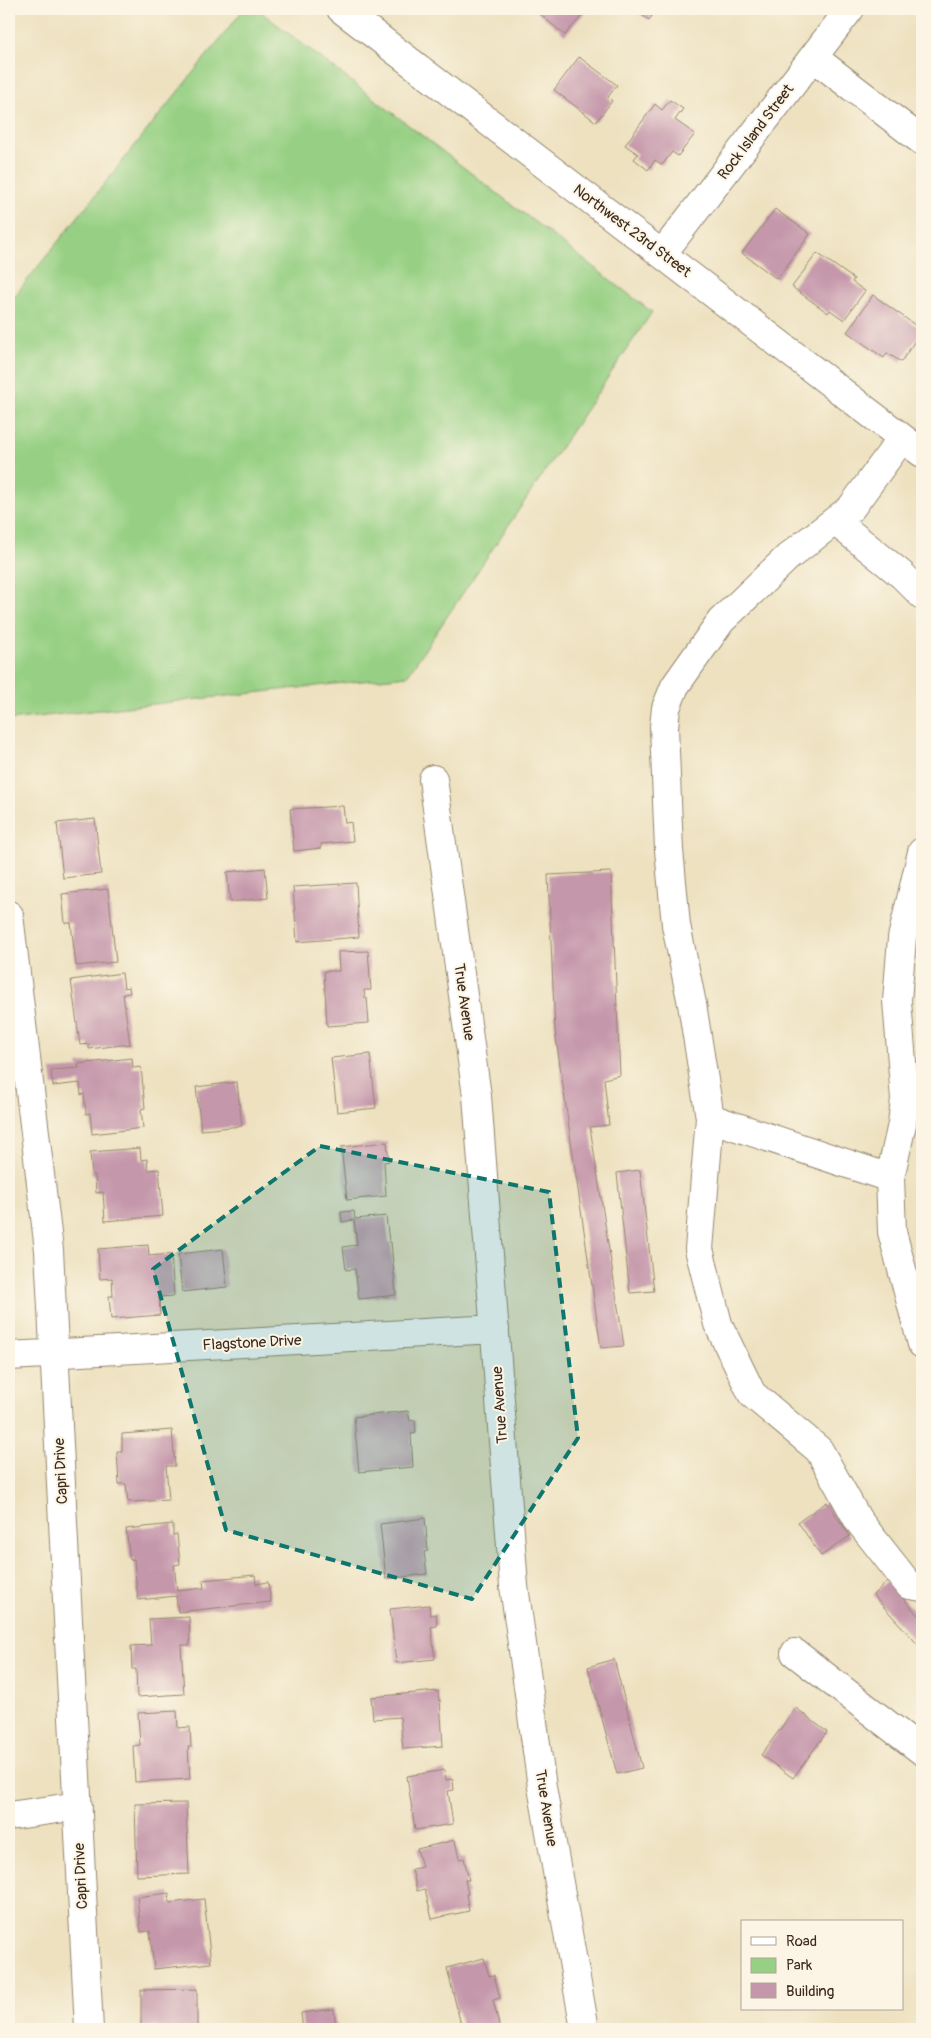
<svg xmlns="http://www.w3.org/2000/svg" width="931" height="2038" viewBox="0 0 931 2038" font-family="Pangolin,sans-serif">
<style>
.green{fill:#97d084;stroke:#697d51}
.building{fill:#c597ab}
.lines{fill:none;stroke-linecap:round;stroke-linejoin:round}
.minor-casing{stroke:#94866f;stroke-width:30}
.minor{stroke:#fff;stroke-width:28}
.marked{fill:#0f766e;fill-opacity:0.2;stroke:#0f766e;stroke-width:4;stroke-dasharray:10 6;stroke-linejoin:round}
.labels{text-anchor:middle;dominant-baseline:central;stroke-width:4;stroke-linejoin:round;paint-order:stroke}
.street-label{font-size:15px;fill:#3b2a1e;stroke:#fcf5e5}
</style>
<rect width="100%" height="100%" fill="#fcf5e5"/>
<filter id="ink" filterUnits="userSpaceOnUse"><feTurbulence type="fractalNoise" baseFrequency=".02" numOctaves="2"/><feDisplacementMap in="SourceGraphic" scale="10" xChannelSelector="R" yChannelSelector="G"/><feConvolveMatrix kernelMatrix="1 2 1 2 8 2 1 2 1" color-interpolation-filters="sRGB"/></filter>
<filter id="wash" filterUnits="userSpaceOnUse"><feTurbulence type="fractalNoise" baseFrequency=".0096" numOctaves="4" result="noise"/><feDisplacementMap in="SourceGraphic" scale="20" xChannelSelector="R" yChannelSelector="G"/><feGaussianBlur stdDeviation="1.12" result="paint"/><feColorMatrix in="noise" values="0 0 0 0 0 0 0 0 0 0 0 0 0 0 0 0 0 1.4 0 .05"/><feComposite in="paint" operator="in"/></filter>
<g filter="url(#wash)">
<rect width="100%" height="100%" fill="#ede1c0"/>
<path class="green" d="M244 9H257L652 312 407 676 9 720V303Z"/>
<g id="blocks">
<path class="building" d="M534 9H588L565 35Z
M633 9H657L649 20Z
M579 57 617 85 608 97 612 101 596 122 554 90Z
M670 100 683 109 675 120 695 134 678 156 672 152 662 165 655 160 648 170 634 159 638 154 625 145 655 104 662 110Z
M775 209 810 234 777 279 742 253Z
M817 253 854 279 852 282 865 291 844 320 830 310 828 313 792 287Z
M873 295 922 330 901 362 887 353 884 358 847 332Z
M343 806 345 823 351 822 353 841 321 844V848L294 851 290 809Z
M95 819 101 874 63 878 57 823Z
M265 868 268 898 230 902 227 872Z
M611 872 620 1075 604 1079 609 1125 590 1127 624 1346 601 1348 555 1031 548 875Z
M356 883 359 937 297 942 293 887Z
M108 889 116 962 76 966 71 923H65L62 894Z
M368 951 371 990H364L365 998H367L369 1023 327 1026 324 971H339L338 952Z
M122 973 124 988 129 987 130 993 123 994 130 1044 89 1049V1044L80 1045 71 980Z
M370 1054 376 1108 337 1112 331 1058Z
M132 1058 133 1068 141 1067 145 1108 141 1109 143 1128 92 1134 90 1113 86 1114 84 1094 81 1095 80 1083 53 1086 51 1070 79 1068 78 1064Z
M237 1082 242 1126 201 1130 196 1087Z
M387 1142 389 1161 384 1162 386 1196 347 1200 341 1147Z
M140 1148 141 1160 147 1159 148 1170 159 1169 163 1216 105 1221 103 1192 96 1193 95 1175H92L90 1152Z
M640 1170 654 1291 630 1293 617 1173Z
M354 1211 355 1219 386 1216 389 1242H391L396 1295 359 1299 355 1269 346 1270 343 1247 357 1245 354 1220 342 1222 341 1212Z
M148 1245 149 1256 171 1254 174 1296 159 1297 160 1315 111 1319 109 1296H113L112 1278 100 1279 98 1249Z
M223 1249 227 1287 182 1292 178 1254Z
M408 1411 410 1421 415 1420 416 1433 411 1434 413 1467 359 1472 354 1417Z
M172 1430 175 1466H166L169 1500 128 1502 126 1484H119L117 1452H122V1434Z
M827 1502 850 1536 821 1556 798 1522Z
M425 1518 428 1551 424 1552 427 1574 386 1579 380 1524Z
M173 1524V1535L177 1534 180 1564 174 1565 177 1591 204 1588 203 1580 255 1575 256 1584 268 1582 271 1602 178 1612 176 1596 138 1600 134 1559 130 1560 126 1529Z
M888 1581 922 1620V1649L873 1595Z
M429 1605 430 1615 436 1614 437 1626 431 1627 435 1659 396 1663 390 1609Z
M189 1617 190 1645H181L184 1694 137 1697 136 1669H132L131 1646 151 1645 149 1619Z
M614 1659 642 1768 617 1774 588 1667Z
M438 1691 439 1701 440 1700 443 1746 403 1749 400 1717 373 1719 371 1697Z
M796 1708 827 1732 793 1778 761 1755Z
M177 1711 178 1728 190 1727 191 1747H188L190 1779 135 1782 133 1746 140 1745 138 1713Z
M445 1770 446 1780 453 1779 454 1790 448 1791 453 1824 415 1830 407 1776Z
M186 1803 189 1874 137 1876 135 1804Z
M455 1840 459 1859 464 1858 469 1880H465L468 1894H466L469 1911 432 1919 425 1889 417 1891 412 1869 422 1867 417 1849Z
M169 1893 170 1903 204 1899 211 1963 154 1969 150 1931 141 1932 137 1897Z
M484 1958 489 1976 494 1975 500 1998 493 2000 500 2029H462L447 1968Z
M197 1989V2029H156V2026L141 2027V1990Z
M334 2009 336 2029H303L301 2013Z"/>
</g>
</g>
<g filter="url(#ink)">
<use href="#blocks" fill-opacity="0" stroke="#94866f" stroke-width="1"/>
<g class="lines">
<g class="minor-casing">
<path id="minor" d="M341 9 922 453
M813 57 922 141
M662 254 850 9
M902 438 851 508 788 557 721 621 675 686 666 708 664 727 669 850 676 925 692 1004 710 1118 699 1249 718 1324 752 1394 819 1450 858 1520 909 1585 922 1587
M835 521 902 575 922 595
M433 779 477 1096 514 1586 542 1787 585 2029
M922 852 902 938 897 1001 905 1099 902 1124 890 1178 892 1232 922 1344
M9 915 49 1250 89 2029
M710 1118 890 1178
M9 1356 495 1329
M795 1653 922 1751
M9 1816 78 1806"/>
</g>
<use href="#minor" class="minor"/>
</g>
</g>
<path class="marked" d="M320 1146 549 1192 578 1438 472 1599 226 1530 153 1269Z"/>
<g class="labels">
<g class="street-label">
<text transform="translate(756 132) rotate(-53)">Rock Island Street</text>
<text transform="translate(632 231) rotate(37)">Northwest 23rd Street</text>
<text transform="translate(464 1002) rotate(82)">True Avenue</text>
<text transform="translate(252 1343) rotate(-3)">Flagstone Drive</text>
<text transform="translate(500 1405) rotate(-94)">True Avenue</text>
<text transform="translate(61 1471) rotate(-93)">Capri Drive</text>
<text transform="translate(546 1808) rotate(81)">True Avenue</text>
<text transform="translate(81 1876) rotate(-93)">Capri Drive</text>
</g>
</g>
<rect width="931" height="2038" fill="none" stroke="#fcf5e5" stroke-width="30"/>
<rect x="741" y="1920" width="162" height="90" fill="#fcf5e5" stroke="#afa495"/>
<rect x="751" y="1937" width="25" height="8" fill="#ffffff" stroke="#afa495"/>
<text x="786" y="1946" font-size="15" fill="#3b2a1e">Road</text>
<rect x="751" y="1958" width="25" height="15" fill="#97d084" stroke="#afa495"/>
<text x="786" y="1970" font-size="15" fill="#3b2a1e">Park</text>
<rect x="751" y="1983" width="25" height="15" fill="#c597ab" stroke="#afa495"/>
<text x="786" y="1996" font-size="15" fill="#3b2a1e">Building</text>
</svg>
